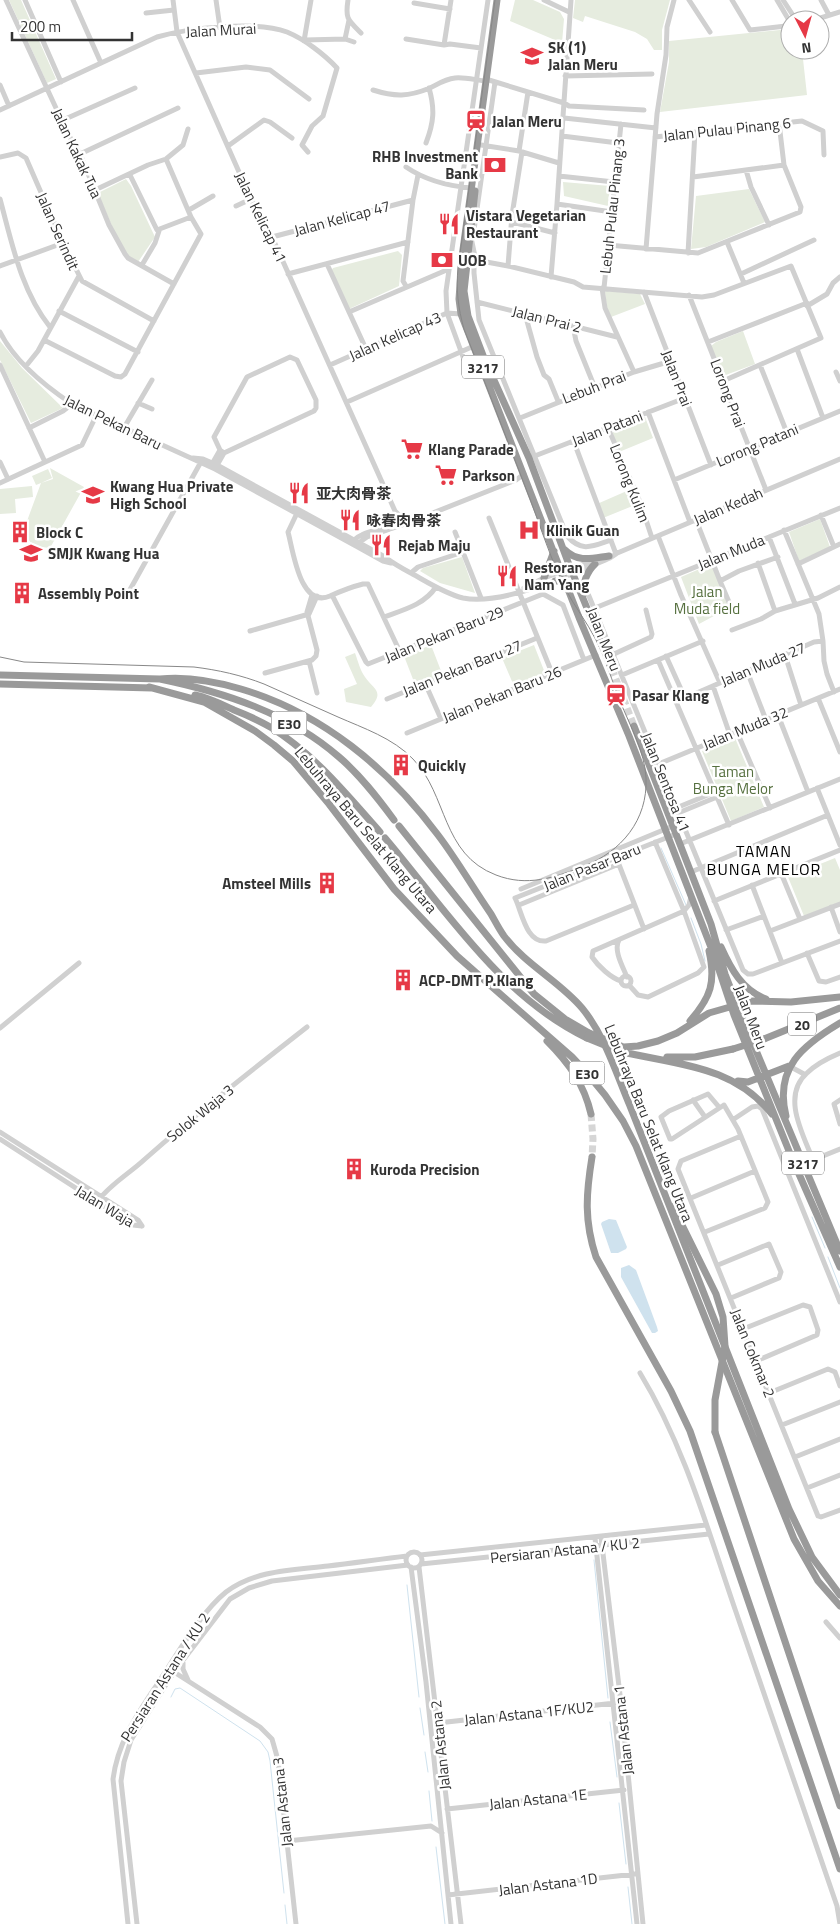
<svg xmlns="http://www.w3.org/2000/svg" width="840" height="1924" viewBox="0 0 840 1924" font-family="'Titillium Web','Noto Sans SC',sans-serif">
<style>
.green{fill:#e6ecdf}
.water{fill:#cfe2ee}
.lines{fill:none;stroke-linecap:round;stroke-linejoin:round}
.stream{stroke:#cfe2ee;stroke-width:1}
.highway-tunnel{stroke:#d6d6d6;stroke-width:7;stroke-dasharray:7 3.5;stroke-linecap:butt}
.minor{stroke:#d0d0d0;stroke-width:5}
.highway{stroke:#9a9a9a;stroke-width:7}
.tram{stroke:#888;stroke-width:1}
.highway-bridge{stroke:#9a9a9a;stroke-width:7}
.labels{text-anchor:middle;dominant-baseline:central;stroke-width:5;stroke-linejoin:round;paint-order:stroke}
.shield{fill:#fff;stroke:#707070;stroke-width:1}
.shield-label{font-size:14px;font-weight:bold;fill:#333}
.street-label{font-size:15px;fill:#333;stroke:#fff}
.poi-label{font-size:15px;font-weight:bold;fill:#333;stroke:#fff;text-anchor:start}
.park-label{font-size:15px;fill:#56703f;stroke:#fff}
.neighbourhood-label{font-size:16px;letter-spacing:1px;fill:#000;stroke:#fff}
</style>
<rect width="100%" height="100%" fill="#fff"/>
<path class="green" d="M9 0H21L56 79 47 83Z
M515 0H533L560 12 564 19 562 43 510 21Z
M575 0H670L662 30V50H654L647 39 635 32 585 16 583 22 573 18Z
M790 29V50H802L807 95 660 112 669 62V41Z
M126 179 131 186 155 237 138 262 131 260 121 248 98 193Z
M563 182 610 186 608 206 564 196Z
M749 189 765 222 706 247 691 249 696 196Z
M398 251 402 255 399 286 349 309 331 271 333 268Z
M607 291 640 294 645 304 611 317 607 308 605 292Z
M743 331 755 364 723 376 711 346 716 342Z
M0 341 22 368 63 408 31 423 0 360Z
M645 417 653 438 619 452 613 434V429Z
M50 468 84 487 50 548 33 546 25 534 27 521 41 483 36 485 32 476 48 469 52 478 41 483 53 479Z
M32 486 33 497 15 499 16 513 0 514V489Z
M629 490 635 505 603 518 597 504Z
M820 519 830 547 799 561 789 532Z
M462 557 475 593 440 583 420 571 423 568Z
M711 564 728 605 725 610 699 624 681 577Z
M431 645 443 676 416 687 404 656Z
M534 645 545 673 514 686 502 658Z
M355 653C358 661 360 670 365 677 373 689 385 691 371 707L346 702 344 689 357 684 345 657Z
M735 738 764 807 731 821 702 751Z
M835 858 840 870V902L804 916 788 877Z"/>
<path class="water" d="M609 1219 616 1220 627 1247 626 1249 618 1253H611L601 1224 602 1222Z
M629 1265 636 1270 657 1327 658 1331 655 1333H652L621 1277V1268Z"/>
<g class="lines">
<path class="stream" d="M661 848 686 905
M691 918 701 944 705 961
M812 1217 825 1248
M828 1257 840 1288
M594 1560 608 1698
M407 1585 419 1697
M171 1697 175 1689 180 1688 260 1741 268 1752 270 1761 284 1893
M420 1708 424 1735
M610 1722 617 1777
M425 1752 428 1772
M429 1791 432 1821
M619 1803 626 1864
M436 1847 445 1924
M628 1887 632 1924
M285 1905 287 1924"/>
<path class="highway-tunnel" d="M612 669 634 726
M591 1114 593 1139 592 1157"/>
<path class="minor" d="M6 0 68 134 80 154 109 225 125 254 128 258 174 284
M25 0 61 82
M73 0 101 63
M173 0 177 32 251 199 272 237 395 511 403 519 420 518
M216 0 220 28
M348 0C345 19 348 20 361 33
M544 0 569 12
M689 0 710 32
M732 0 750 30 786 26 790 23
M777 0 790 22
M783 0 796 20
M821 0 829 15
M414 3 450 9
M146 13 174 10
M814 20 840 12
M345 39 354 42
M406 39 444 45 450 44 481 48
M305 40 345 39 349 20
M304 41 311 0
M444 45 451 0
M196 73 246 67 270 70 309 99
M565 76 652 74
M489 80 564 103 569 106 644 110
M0 85 9 106
M373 90C395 97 408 97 430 88 438 84 445 79 455 78 464 77 476 80 486 81
M0 110 157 37C189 28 256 20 287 32 304 39 324 54 337 68L323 116 312 126 302 145 308 152
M564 118 656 128
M63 120 135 88
M562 136 618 143
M655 137 802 121 823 131 824 155
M426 143C434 122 435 109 429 88
M481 145 519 151 559 163
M228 146 264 120 270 122 292 138
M519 151 528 92
M80 154 178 108
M0 157 18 153 26 158 63 243 82 281 154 321
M406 167C425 180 448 186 471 188
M746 170 751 187 769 225
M130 175 157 230 191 217
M559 176 614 182
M693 177 784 165
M95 190 148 165 166 159 183 145 188 129
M0 199C12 243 21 291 50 327
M557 204 612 212
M236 206 251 199
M189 210 213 196
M512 222 555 233
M470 233 474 230 495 82
M470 236C475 246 471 253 479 262
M272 237 413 200
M727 242 744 283
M608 245 698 253 800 212 801 207 784 165 779 123
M646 249 657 114 666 55 667 27 674 0
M688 253 695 132
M465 258 508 266 574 282 583 287 702 297 714 295 791 266 821 338 723 381
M480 262 474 267V273L479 320 567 536C582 553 593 546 611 540
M327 264 366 349
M142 265 155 243 159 231
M0 266 63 243
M508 266 512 215 522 152
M288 274 408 242
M741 274 814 240
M551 277 557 204 571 0
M406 286 403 281 413 200 418 175
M602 288 605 308 634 372
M604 288 621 124
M644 292 711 465
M689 295 766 490
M477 302 617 337
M807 306 827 294 833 283 840 277
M59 311 138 352
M349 312 449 269
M525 314 537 357 544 375 549 379 558 401
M573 326 576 341 595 388
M0 332C15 362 45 386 72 404L215 469 356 546 383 561 391 563
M44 340 115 376 121 377 125 374 201 234 191 217 166 159
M708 342 807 303
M797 349 823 418
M290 357 297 360 316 400V408L314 411 224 453 220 450 214 437 247 377Z
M0 365 45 462
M330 365 447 313 461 314
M760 365 787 433
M26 366 38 351 79 276
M485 372 470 376 447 313 446 291 488 0
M836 372 840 381
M347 402 474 346
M138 403 152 409
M648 412 690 522
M520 418 634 372 671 361
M125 426 152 380
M29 428 63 411 72 404
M608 428 640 502 652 538
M574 442 616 554
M532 457 685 398
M193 458 203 459 217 465 385 557C395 565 407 571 418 577 432 585 447 594 463 598 503 606 572 574 610 558L616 554
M0 462 8 479
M212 464 220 450
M216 467 224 453
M674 480 840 411
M0 483 82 445 97 414
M298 511 288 532C293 550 300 609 330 596 341 591 351 587 363 584H368L400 652
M821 515 834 547
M489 518 552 673
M696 520 720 581 739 571 778 557
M784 530 819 614 823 641 824 661 827 674 834 692
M455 532 481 598
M658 536 681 595 720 683
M769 537 795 604
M353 541C364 529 385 532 395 521V512
M357 544 367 537 405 524 516 480 524 474
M615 554 840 459
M798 564 840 544
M411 573 418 567 463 552
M720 581 729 602
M584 584 743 970 748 974H753L840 941
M524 588 544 578 595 560
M127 595 202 460
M332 595 366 662 368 664 543 594 563 605 584 660
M595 608 840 508
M775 611 818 598 840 587
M384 617C403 610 424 605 436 587
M732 630 761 619 775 611 758 563
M250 631 309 614 317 596
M614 654 651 637 652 634 646 610
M785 655 801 705
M666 656 685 698
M658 660 729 825
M309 661 317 693
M747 671 766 720
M265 673 312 660 316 656 317 650 307 612 312 595
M622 675 703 641
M425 683 441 719
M713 686 730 735
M818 698 840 752
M387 699 537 638
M676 702 814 642 823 641
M778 715 808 792
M737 732 770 808
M407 733 596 655
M656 765 840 689
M817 788 840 845
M676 808 715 792
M678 813 717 797
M680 844 840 779
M618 862 644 929
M691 872 828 815
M781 873 800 919
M752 885 782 963
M521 889 673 826
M714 901 840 850
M519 905 619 864
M634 905 546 941C526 943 522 912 515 898L676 834
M831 907 840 932
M726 930 764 916
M770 931 840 904
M619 940C613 950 623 967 627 977
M807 953 819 981 826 982 840 977
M621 981a5 5 0 1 1 10 0a5 5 0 1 1-10 0Z
M621 981C611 978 598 966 592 957L593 951 684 911 689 905 691 896
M629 985 638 995 648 997 698 973 704 967 684 911 655 842
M0 1028 79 963
M789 1066 804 1074
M693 1100 705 1117
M840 1100 834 1104 840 1124
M734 1119 752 1107 758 1106 762 1109 840 1302
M0 1132 138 1220 142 1226
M741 1136 681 1161 678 1169 818 1516 821 1517 840 1510
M0 1139 133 1225 142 1226
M813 1160C803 1134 781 1096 807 1073 816 1064 828 1058 840 1053
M803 1164 840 1149
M691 1198 755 1171
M97 1202C110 1184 129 1174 145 1159 197 1113 252 1070 307 1027
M705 1232 765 1208 768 1202 738 1129 724 1105 672 1139H670L661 1117 669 1111 708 1094 719 1107
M718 1265 769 1244 781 1272 779 1278 731 1298
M743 1329 803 1305 810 1307 818 1330 817 1335 756 1361
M640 1373C685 1447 708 1531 736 1612 769 1710 804 1808 837 1906L840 1924
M769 1393 828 1369 835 1372 840 1386
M782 1425 840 1402
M795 1457 840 1439
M807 1488 840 1475
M601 1537 621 1703 643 1924
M595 1538 637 1924
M406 1560a8 8 0 1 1 16 0a8 8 0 1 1-16 0Z
M420 1555 706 1525
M421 1564 709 1534
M411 1567 426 1682 451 1924
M419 1567 461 1924
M826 1622 840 1638
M183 1663V1669L188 1680
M174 1672 260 1727 272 1739 278 1760 296 1924
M438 1723 615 1703
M447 1809 624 1790
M287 1841 431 1826 442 1833
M448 1895 635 1874
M128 1924 113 1779C118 1740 139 1712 160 1680 178 1653 201 1612 226 1592 255 1570 293 1570 328 1566 354 1563 381 1559 407 1556
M137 1924 121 1781 124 1762 131 1740 174 1672 230 1599 249 1588 272 1581 408 1565"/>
<path class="highway" d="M497 0 462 257 459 299 461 314 580 620 629 736 714 955 734 1015 791 1156 840 1267
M475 191 464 291 468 316 484 358 529 458 568 562 612 669
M565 550C578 563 593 558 609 556
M544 578 554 551
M555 581H562L567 586
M583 595C582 585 587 571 595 564
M0 675 160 679C223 692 289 713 339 757 360 775 377 797 394 820
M160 679C188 676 214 681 241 689 322 713 388 768 438 835 457 860 473 888 491 914 495 921 499 929 504 936 526 965 559 981 582 1008 605 1036 616 1073 630 1106L789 1509 812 1557 840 1595
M0 684 152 688
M149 687 204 702 255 731 274 745 293 761 329 804 394 889 457 956 572 1057 586 1072 605 1095 623 1121 636 1146 794 1539 818 1581 840 1606
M195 695C209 698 221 704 234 710 247 715 260 721 272 728 315 755 347 795 380 832
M634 726 711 924 725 974 737 1005 840 1251
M399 826 534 994 565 1019 589 1033
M385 838C446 910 500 996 587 1038
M721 947C731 969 742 990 766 999
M690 1021C711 997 716 982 709 951
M764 1039 840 1008
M547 1041C569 1063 584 1084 591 1114
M624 1047 638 1046 658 1041 677 1033 709 1013 751 1001 791 1002 840 997
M619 1051C675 1065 732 1064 772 1114
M667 1057H695L733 1049
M738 1081 748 1082 789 1066
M786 1116C774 1068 803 1045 840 1023
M592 1157C586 1194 584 1221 596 1257L671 1391 690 1431 840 1869
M674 1206 681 1223
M715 1432 840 1806"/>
<path class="tram" d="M0 657 24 662 194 667C218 670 241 675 264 684 289 695 313 706 338 717 363 728 393 738 413 759 448 795 441 854 496 875 527 887 554 878 584 866 621 852 648 820 646 778 645 752 630 726 620 701 612 681 606 660 596 640 587 622 574 606 565 588 551 560 541 528 530 499 508 442 486 385 464 329 458 308 456 289 458 268L495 0"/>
<path class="highway-bridge" d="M589 1033 621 1046
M587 1038 619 1051
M733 1049 764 1039
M681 1223 716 1294 723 1317 725 1346 715 1400V1432"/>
</g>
<defs>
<g id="school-bare" transform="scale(1.725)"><path d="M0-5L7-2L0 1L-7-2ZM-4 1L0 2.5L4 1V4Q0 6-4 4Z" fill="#e63946" stroke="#fff" stroke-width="2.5" paint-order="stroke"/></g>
<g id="station-bare" transform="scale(1.725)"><path d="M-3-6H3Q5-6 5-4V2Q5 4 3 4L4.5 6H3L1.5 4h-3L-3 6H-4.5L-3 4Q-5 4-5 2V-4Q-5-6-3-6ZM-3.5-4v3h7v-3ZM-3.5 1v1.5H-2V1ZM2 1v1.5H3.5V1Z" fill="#e63946" stroke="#fff" stroke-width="2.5" paint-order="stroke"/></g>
<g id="bank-bare" transform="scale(1.725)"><path d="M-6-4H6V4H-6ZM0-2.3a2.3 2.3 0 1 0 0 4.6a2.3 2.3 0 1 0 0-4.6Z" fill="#e63946" stroke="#fff" stroke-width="2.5" paint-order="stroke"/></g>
<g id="restaurant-bare" transform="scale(1.725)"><path d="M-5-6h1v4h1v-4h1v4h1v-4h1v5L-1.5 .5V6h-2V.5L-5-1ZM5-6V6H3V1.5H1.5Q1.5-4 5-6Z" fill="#e63946" stroke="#fff" stroke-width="2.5" paint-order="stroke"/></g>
<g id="supermarket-bare" transform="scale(1.725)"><path d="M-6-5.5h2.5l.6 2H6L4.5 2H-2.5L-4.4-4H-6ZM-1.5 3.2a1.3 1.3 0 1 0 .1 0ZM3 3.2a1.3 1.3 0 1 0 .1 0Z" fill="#e63946" stroke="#fff" stroke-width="2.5" paint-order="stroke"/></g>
<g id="hospital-bare" transform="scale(1.725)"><path d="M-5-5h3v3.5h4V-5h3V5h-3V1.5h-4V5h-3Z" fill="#e63946" stroke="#fff" stroke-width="2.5" paint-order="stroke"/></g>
<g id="building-bare" transform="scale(1.725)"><path d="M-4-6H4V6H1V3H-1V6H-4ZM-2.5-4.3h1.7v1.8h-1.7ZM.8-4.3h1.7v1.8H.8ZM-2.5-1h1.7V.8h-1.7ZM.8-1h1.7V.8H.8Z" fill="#e63946" stroke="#fff" stroke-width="2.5" paint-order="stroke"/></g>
</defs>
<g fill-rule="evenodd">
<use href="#school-bare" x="532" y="56"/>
<use href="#station-bare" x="476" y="121"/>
<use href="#bank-bare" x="495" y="165"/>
<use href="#restaurant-bare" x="449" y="224"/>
<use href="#bank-bare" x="442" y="260"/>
<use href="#supermarket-bare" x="412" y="449"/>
<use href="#supermarket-bare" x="446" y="475"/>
<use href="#restaurant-bare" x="299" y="493"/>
<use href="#school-bare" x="93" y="495"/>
<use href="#restaurant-bare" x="350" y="520"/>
<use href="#hospital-bare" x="529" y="530"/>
<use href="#building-bare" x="20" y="532"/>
<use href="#restaurant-bare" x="381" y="545"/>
<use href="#school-bare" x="31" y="553"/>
<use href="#restaurant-bare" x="507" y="576"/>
<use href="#building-bare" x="22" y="593"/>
<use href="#station-bare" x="616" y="695"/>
<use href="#building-bare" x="401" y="765"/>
<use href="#building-bare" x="327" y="883"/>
<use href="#building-bare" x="403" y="980"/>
<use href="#building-bare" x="354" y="1169"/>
</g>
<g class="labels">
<g class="shield">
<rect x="462" y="355.5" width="42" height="23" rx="4"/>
<rect x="271.5" y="711.5" width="35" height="23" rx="4"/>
<rect x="788" y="1012.5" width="28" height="23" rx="4"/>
<rect x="569.5" y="1061.5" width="35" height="23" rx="4"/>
<rect x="782" y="1151.5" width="42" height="23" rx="4"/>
</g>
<g class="shield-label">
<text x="483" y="367">3217</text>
<text x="289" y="723">E30</text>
<text x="802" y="1024">20</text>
<text x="587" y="1073">E30</text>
<text x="803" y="1163">3217</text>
</g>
<g class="street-label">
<text transform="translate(221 30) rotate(-3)">Jalan Murai</text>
<text transform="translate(727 129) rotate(-6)">Jalan Pulau Pinang 6</text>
<text transform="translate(77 153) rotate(65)">Jalan Kakak Tua</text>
<text transform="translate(612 206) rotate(-84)">Lebuh Pulau Pinang 3</text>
<text transform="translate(261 217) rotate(64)">Jalan Kelicap 41</text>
<text transform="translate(342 218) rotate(-15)">Jalan Kelicap 47</text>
<text transform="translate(58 231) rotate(66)">Jalan Serindit</text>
<text transform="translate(547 319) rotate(14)">Jalan Prai 2</text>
<text transform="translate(395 336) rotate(-24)">Jalan Kelicap 43</text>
<text transform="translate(677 378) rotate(69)">Jalan Prai</text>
<text transform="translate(594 387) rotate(-21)">Lebuh Prai</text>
<text transform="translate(728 393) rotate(69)">Lorong Prai</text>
<text transform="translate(113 422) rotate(26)">Jalan Pekan Baru</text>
<text transform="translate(607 428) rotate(-21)">Jalan Patani</text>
<text transform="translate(757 445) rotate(-23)">Lorong Patani</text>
<text transform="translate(630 483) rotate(68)">Lorong Kulim</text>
<text transform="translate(728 506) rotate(-23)">Jalan Kedah</text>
<text transform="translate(731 552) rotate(-22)">Jalan Muda</text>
<text transform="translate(444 634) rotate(-22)">Jalan Pekan Baru 29</text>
<text transform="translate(604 639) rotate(68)">Jalan Meru</text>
<text transform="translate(763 664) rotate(-23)">Jalan Muda 27</text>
<text transform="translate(462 668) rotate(-22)">Jalan Pekan Baru 27</text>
<text transform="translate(502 694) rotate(-22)">Jalan Pekan Baru 26</text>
<text transform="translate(745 728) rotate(-22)">Jalan Muda 32</text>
<text transform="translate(666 782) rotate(68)">Jalan Sentosa 41</text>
<text transform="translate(366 830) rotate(50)">Lebuhraya Baru Selat Klang Utara</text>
<text transform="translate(592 867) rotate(-22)">Jalan Pasar Baru</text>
<text transform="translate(751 1017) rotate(69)">Jalan Meru</text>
<text transform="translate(200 1113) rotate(-39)">Solok Waja 3</text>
<text transform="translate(649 1123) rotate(68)">Lebuhraya Baru Selat Klang Utara</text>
<text transform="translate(105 1206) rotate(31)">Jalan Waja</text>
<text transform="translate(753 1353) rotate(68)">Jalan Cokmar 2</text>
<text transform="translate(565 1550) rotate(-6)">Persiaran Astana / KU 2</text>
<text transform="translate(165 1677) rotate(-57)">Persiaran Astana / KU 2</text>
<text transform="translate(529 1713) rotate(-6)">Jalan Astana 1F/KU2</text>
<text transform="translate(623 1730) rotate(-96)">Jalan Astana 1</text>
<text transform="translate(440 1745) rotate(-96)">Jalan Astana 2</text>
<text transform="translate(538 1799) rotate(-6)">Jalan Astana 1E</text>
<text transform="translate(282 1802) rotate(-96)">Jalan Astana 3</text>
<text transform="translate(548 1884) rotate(-7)">Jalan Astana 1D</text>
</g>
<g class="poi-label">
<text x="548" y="47">SK (1)<tspan x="548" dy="17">Jalan Meru</tspan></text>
<text x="492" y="121">Jalan Meru</text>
<text x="478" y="156" text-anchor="end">RHB Investment<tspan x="478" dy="17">Bank</tspan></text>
<text x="466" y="215">Vistara Vegetarian<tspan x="466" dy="17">Restaurant</tspan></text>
<text x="458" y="260">UOB</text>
<text x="428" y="449">Klang Parade</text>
<text x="462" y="475">Parkson</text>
<text x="110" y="486">Kwang Hua Private<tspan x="110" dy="17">High School</tspan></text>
<text x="316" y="493">亚大肉骨茶</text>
<text x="366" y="520">咏春肉骨茶</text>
<text x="546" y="530">Klinik Guan</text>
<text x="36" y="532">Block C</text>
<text x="398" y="545">Rejab Maju</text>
<text x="48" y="553">SMJK Kwang Hua</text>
<text x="524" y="567">Restoran<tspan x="524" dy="17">Nam Yang</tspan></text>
<text x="38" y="593">Assembly Point</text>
<text x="632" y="695">Pasar Klang</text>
<text x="418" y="765">Quickly</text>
<text x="311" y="883" text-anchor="end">Amsteel Mills</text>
<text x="419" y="980">ACP-DMT P.Klang</text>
<text x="370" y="1169">Kuroda Precision</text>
</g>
<g class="park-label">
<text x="707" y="591">Jalan<tspan x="707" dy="17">Muda field</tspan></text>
<text x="733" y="771">Taman<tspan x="733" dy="17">Bunga Melor</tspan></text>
</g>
<g class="neighbourhood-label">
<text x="764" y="851">TAMAN<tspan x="764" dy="18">BUNGA MELOR</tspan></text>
</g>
</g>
<g transform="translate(805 35) rotate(174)"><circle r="24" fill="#ffffff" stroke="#adadad"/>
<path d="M0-4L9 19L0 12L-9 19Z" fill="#e63946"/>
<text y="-8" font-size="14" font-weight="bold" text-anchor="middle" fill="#333333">N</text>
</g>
<path d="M12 32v8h120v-8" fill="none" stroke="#333333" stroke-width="2.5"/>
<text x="20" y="32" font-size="15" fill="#333333" stroke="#ffffff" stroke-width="4" paint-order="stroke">200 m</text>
</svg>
